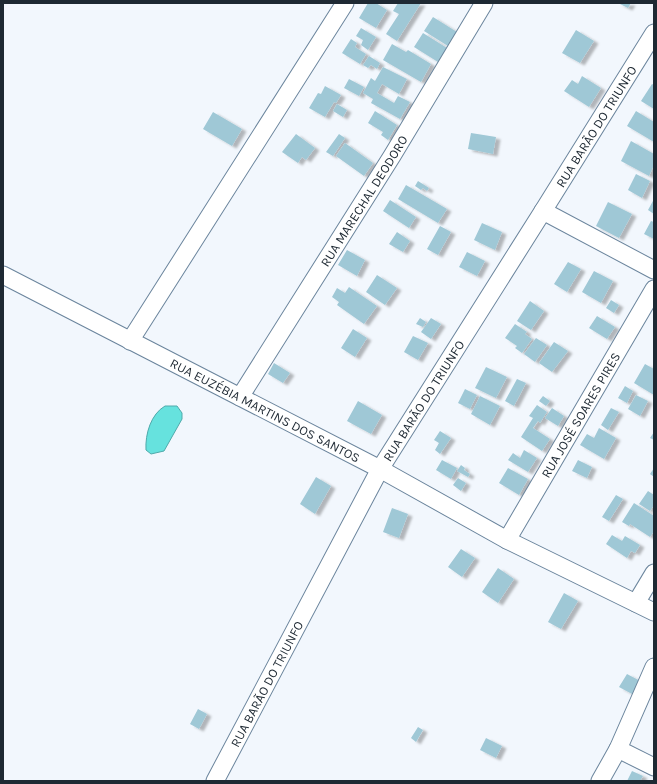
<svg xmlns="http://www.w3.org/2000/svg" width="657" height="784" viewBox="0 0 657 784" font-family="Karla,sans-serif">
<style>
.water{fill:#66e2de;stroke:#50aaab}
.building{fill:#9fc8d6;filter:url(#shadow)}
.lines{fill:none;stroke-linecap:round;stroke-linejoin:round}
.minor-casing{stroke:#6b859d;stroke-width:19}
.minor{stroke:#fff;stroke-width:17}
.labels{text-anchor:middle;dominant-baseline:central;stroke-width:4;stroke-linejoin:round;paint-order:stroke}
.street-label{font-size:13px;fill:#1e2933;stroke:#fff}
</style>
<defs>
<filter id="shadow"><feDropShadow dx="4.5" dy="2.5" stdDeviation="1" flood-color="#0004"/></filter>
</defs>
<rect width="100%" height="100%" fill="#f2f7fd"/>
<path class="water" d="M165 406H177L182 413V419L164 451 151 454 146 450C145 434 151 414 165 406Z"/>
<path class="building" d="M368 3H376L387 10 376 28 359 18Z
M398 3H421L397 41 386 34 399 14 393 11Z
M618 3H631L628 8Z
M433 17 457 32 448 46 424 31Z
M361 28 376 37 368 50 361 45 363 40 356 36Z
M576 30 594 41 580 63 562 53Z
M423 33 447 48 438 62 414 47Z
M351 39 357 43 355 47 366 54 360 64 342 53Z
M392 44 406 52 408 50 431 64 421 82 383 60Z
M369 56 380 63 377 69 371 65 368 68 363 65Z
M383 67 407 79 399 94 382 84 377 93 394 103 398 96 410 102 400 119 371 103 373 99 363 93 371 78 375 81Z
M582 76 601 88 589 107 564 91 572 80 578 84Z
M349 79 364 87 359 96 344 88Z
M652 84 654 85V109L641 101Z
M325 86 341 95 336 103 334 102 325 117 309 108 318 93 321 94Z
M337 104 347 110 343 117 333 111Z
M375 111 397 125 388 140 381 135 383 132 368 123Z
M636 111 654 122V142L627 126Z
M213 112 242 129 232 146 203 129Z
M471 133 496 137 493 154 468 149Z
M296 134 315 148 306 160 302 157 298 163 282 152Z
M339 134 345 138 333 156 326 152Z
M631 141 654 154V165L649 176 621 161Z
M345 143 373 163 364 176 336 156Z
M636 174 650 181 642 198 628 190Z
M418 181 429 188 427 191 423 188 421 190 415 186Z
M406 185 447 209 438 223 398 199Z
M654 199V214L648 210Z
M390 200 416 217 409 228 383 211Z
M608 202 632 214 619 238 596 226Z
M651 221 654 222V239L644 234Z
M482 223 502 232 495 250 474 240Z
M440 226 451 232 438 255 427 249Z
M397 232 410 241 403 252 389 244Z
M347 250 365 260 357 276 338 265Z
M467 252 485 261 477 276 459 267Z
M568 262 581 269 567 292 554 284Z
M594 271 613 281 601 303 582 292Z
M377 275 397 288 385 305 366 292Z
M349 287 377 306 364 324 337 305 339 302 332 297 337 288 345 293Z
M611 300 619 305 614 313 606 308Z
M530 301 544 311 531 330 517 321Z
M597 316 615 327 607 339 589 328Z
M420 318 426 322 423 327 416 324Z
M431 318 441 324 431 339 421 332Z
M515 324 527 332 525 334 532 339 522 353 515 348 517 346 505 338Z
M353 329 367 338 355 357 341 348Z
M413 336 428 343 418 360 404 352Z
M536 338 547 345 535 362 524 354Z
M554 342 568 351 552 372 539 363Z
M274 363 290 373 283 383 268 374Z
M645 364 654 369V395L634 383Z
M486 367 507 377 496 398 475 388Z
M517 379 526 383 514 406 505 401Z
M625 386 633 391 627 403 618 398Z
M465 389 477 395 470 409 458 403Z
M636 395 648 401 640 416 628 409Z
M480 396 500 406 490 425 471 414Z
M543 396 550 401 546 406 539 401Z
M358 401 382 415 371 434 347 421Z
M537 405 547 412 540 423 538 421 533 428 550 439 542 451 521 437 533 418 529 416Z
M552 408 564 416 558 426 545 418Z
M611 408 619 412 608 430 601 425Z
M599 428 616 438 604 459 580 445 587 434 594 438Z
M440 431 451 438 440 454 435 450 439 443 434 440Z
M654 432V440L650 438Z
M524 450 537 458 528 472 508 460 513 453 520 458Z
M442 460 457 468 451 479 436 470Z
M578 460 592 467 587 478 572 471Z
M461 465 465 468 464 470 470 474 468 477 457 471Z
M508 468 528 479 519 495 499 483Z
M654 468V477L650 474Z
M316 477 331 486 315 514 300 504Z
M458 478 466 483 461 491 453 485Z
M648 491 654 495V505L650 511 639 504Z
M616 495 623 499 609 521 602 517Z
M634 503 654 516V531L650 537 630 524 629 526 622 522Z
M392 508 408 514 399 538 383 532Z
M612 535 622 541 625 536 640 545 635 553 631 551 627 558 606 544Z
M461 549 475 558 462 577 448 567Z
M498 568 514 579 498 603 482 592Z
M564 593 578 601 561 629 548 622Z
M627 674 642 682 634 695 619 687Z
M198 709 207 714 199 729 190 724Z
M418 727 423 730 416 742 411 738Z
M486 738 502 746 496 758 480 750Z
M632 771 643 776 640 781H627Z"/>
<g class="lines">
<g class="minor-casing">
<g id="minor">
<path d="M543 211 654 270"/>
<path id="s1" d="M3 275 380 469 507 540 654 612"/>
<path d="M130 341 345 3"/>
<path id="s2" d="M240 397 392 156 484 3"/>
<path id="s3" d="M507 540 654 289"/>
<path d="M636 603 654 573"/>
<path d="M618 749 654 767"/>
<path id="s4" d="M215 781 380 469 543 211 654 33"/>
<path d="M600 781 618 749 654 667"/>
</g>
</g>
<use href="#minor" class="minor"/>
</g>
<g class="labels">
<g class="street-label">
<text stroke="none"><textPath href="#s4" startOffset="758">RUA BARÃO DO TRIUNFO</textPath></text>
<text stroke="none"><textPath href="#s2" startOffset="232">RUA MARECHAL DEODORO</textPath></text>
<text stroke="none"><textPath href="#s4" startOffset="434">RUA BARÃO DO TRIUNFO</textPath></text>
<text stroke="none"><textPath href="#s1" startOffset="295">RUA EUZÉBIA MARTINS DOS SANTOS</textPath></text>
<text stroke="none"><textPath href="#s3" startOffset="145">RUA JOSÉ SOARES PIRES</textPath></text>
<text stroke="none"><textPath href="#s4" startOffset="110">RUA BARÃO DO TRIUNFO</textPath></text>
</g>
</g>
<rect width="657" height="784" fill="none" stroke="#1e2933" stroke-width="8"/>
</svg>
